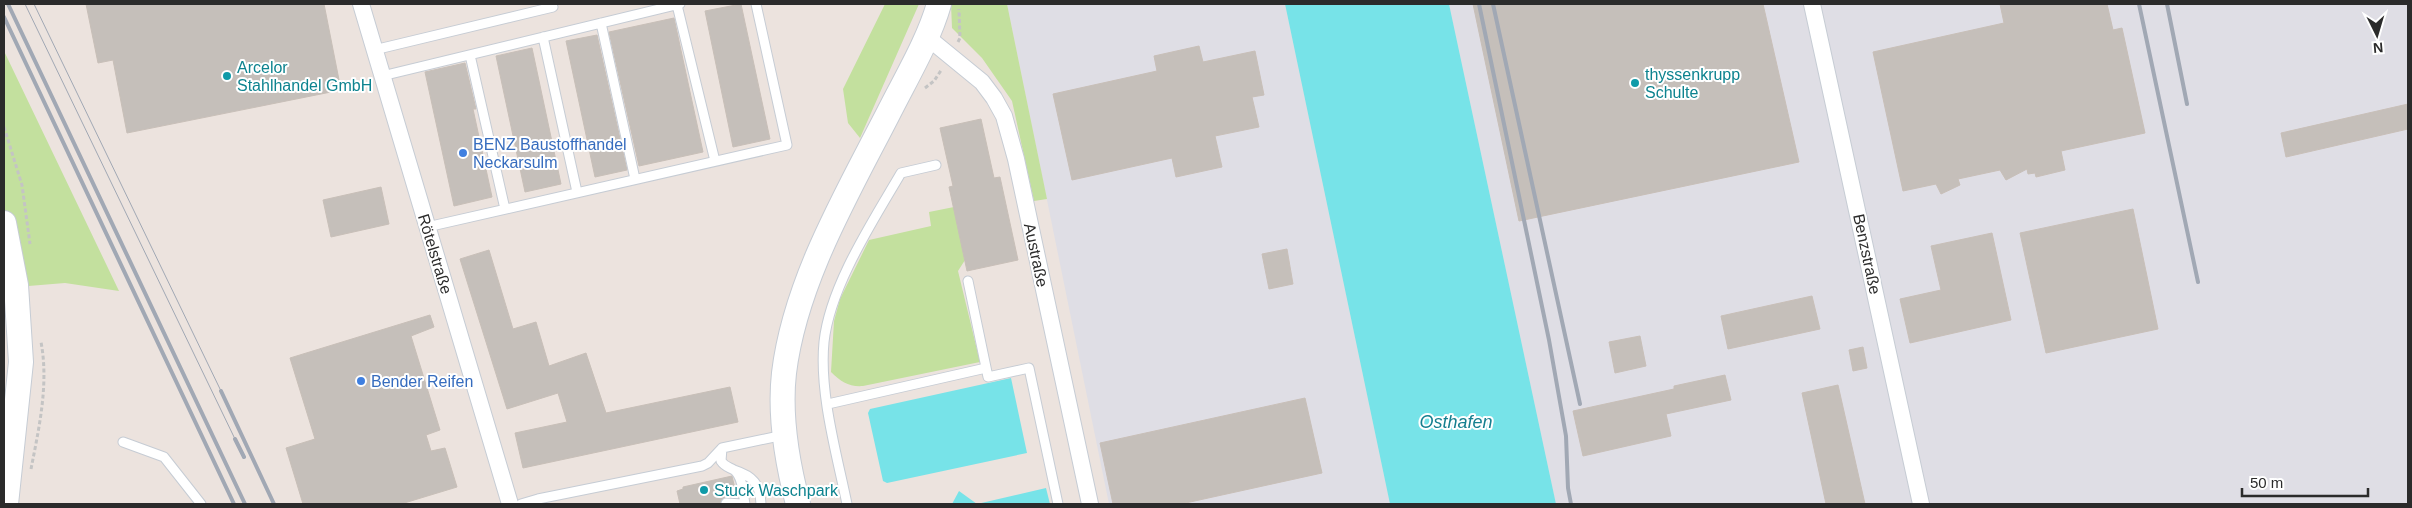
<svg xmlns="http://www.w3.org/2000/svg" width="2412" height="508" viewBox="0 0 2412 508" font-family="Arial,sans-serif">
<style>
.industrial{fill:#dfdee5}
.green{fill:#c3e09e}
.water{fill:#77e3e8}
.building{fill:#c5bfba;stroke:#c8bfb8}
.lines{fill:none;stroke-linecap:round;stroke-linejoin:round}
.service-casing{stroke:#c6ccd4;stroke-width:11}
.minor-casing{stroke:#c6ccd4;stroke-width:18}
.secondary-casing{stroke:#c6ccd4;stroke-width:26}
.path{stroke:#c4c4c4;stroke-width:3;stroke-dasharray:4 2.5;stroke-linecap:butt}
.service{stroke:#fff;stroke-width:9}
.minor{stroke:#fff;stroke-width:16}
.secondary{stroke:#fff;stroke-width:24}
.tram{stroke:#a1a8b4;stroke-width:1}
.rail{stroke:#a1a8b4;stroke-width:4}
.culture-dot{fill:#0f9aa8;stroke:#fff;stroke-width:2}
.shop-dot{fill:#3f7fe0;stroke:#fff;stroke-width:2}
.labels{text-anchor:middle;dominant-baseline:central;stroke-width:4;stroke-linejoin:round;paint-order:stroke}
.culture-label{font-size:16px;fill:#0d838f;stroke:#fff;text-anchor:start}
.shop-label{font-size:16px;fill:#366cbe;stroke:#fff;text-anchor:start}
.street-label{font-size:16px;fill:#2b2b2b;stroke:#fff}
.water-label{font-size:18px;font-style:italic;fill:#157f8f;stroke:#fff}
</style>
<rect width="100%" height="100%" fill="#ece3de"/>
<path class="industrial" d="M1007 4H1285L1390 504H1109Z
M1449 4H2408V504H1556Z"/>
<path class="green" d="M885 4H919L860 138 848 123 843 89Z
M951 4H1007L1047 199 1034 201 1012 101 982 58 952 28Z
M4 51 119 291 65 283 4 288Z
M954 207 965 260 958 271 980 362 863 386C849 387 841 382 831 372L834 321 840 299 869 240 931 226 929 212Z"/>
<path class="water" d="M1285 4H1449L1556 504H1390Z
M1011 378 1027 453 887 483 883 481 868 413 870 409Z
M1046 488 1050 504H952L959 491 977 504Z"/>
<path class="building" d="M86 4H324L341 90 127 133 113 60 98 63Z
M741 4 770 139 733 147 705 11Z
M1473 4H1763L1799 162 1519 221Z
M2000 4H2107L2113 30 2122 28 2145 133 2061 151 2065 170 2036 177 2035 173 2028 174 2027 169 2006 180 2000 170 1958 179 1960 185 1941 194 1936 184 1903 191 1873 52 2004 23Z
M674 18 703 152 639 166 609 32Z
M597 35 627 170 595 177 566 41Z
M1199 46 1203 62 1255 51 1264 95 1252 97 1259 127 1215 136 1222 167 1176 177 1172 158 1072 180 1053 94 1157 71 1154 56Z
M532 48 561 184 525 192 496 56Z
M465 63 476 109H473L492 197 454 206 425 72Z
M2408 104V129L2286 157 2281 133Z
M981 119 994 178 1000 177 1018 260 967 271 949 187 953 186 940 128Z
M381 187 389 224 331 237 323 200Z
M2133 209 2158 329 2046 353 2020 233Z
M1992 233 2011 320 1910 343 1900 299 1941 290 1931 246Z
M1287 249 1293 284 1269 289 1262 254Z
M489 250 513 329 536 322 549 366 586 353 606 413 730 387 738 422 523 468 515 433 567 422 558 393 507 409 460 259Z
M1812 296 1820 329 1728 349 1721 316Z
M430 315 434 327 411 336 440 430 426 435 431 451 445 448 457 487 401 504H303L286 448 315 439 290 358Z
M1640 336 1646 366 1615 373 1609 342Z
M1863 347 1867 368 1853 371 1849 350Z
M1725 375 1731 400 1666 414 1671 436 1583 456 1573 411 1674 389V386Z
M1838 385 1865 504H1826L1802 393Z
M1305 398 1322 473 1181 504H1113L1100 443Z
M732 476 735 489 723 491 725 497 721 500 720 504H680L677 491 683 489V487Z"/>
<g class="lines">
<g class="service-casing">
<path id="service" d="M677 5 715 161
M601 23 635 179
M543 37 577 192
M374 50 553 7
M470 55 505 209
M382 76 680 4
M427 227 787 145 756 4
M968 281 988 377 1029 368 1058 504
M828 404 986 368
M123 442 164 457 201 504
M722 448 721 461C725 467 729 467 734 470 743 477 743 494 745 504
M734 470C753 476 760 484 761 504
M726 503 742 504
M521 504 538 499 702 466 708 463 722 448 784 435
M847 504C837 455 819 393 824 342 830 286 873 221 901 173L936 165"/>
</g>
<g class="minor-casing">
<path id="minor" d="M361 4 510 504
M1812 4 1921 504
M927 37 982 82 994 98 1004 116 1016 159 1090 504"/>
</g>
<g class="secondary-casing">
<path id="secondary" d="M4 223 16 285 21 362 6 504
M798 504C787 462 779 417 784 373 795 282 847 194 888 114 906 78 928 42 939 4"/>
</g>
<path class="path" d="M958 42 960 38 959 9
M925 88 934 81 942 69
M4 127 22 185 30 244
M31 469C39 428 49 384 41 342"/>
<use href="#service" class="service"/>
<use href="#minor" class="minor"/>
<use href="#secondary" class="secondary"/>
<path class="tram" d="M25 4 235 439
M34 4 221 391"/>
<path class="rail" d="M8 4 245 504
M1479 4 1549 340 1566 436 1568 488 1571 504
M1493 4 1580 404
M2139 4 2198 282
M2167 4 2187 104
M4 17 234 504
M221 391 274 504
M235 439 244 457"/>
</g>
<g class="culture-dot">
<circle cx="227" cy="76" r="5"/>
<circle cx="1635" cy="83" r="5"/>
<circle cx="704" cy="490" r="5"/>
</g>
<g class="shop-dot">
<circle cx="463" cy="153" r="5"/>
<circle cx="361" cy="381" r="5"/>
</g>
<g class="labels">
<g class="culture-label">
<text x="237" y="67">Arcelor<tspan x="237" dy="18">Stahlhandel GmbH</tspan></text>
<text x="1645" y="74">thyssenkrupp<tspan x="1645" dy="18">Schulte</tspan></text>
<text x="714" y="490">Stuck Waschpark</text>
</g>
<g class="shop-label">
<text x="473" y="144">BENZ Baustoffhandel<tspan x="473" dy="18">Neckarsulm</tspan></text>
<text x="371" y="381">Bender Reifen</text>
</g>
<g class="street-label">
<text transform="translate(435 254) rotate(73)">Rötelstraße</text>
<text transform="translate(1867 254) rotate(78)">Benzstraße</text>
<text transform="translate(1036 255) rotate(78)">Austraße</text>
</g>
<g class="water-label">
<text x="1456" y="422">Osthafen</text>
</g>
</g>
<rect width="2412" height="508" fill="none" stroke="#2b2b2b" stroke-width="10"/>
<g transform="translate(2377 35) rotate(175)" stroke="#ffffff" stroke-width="4" paint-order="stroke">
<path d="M0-4L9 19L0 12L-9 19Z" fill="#2b2b2b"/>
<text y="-8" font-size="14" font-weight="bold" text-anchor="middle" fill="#2b2b2b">N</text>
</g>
<path d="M2242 488v8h126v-8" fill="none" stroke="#2b2b2b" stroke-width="2.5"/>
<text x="2250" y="488" font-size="15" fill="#2b2b2b" stroke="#ffffff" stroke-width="4" paint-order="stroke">50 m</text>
</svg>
